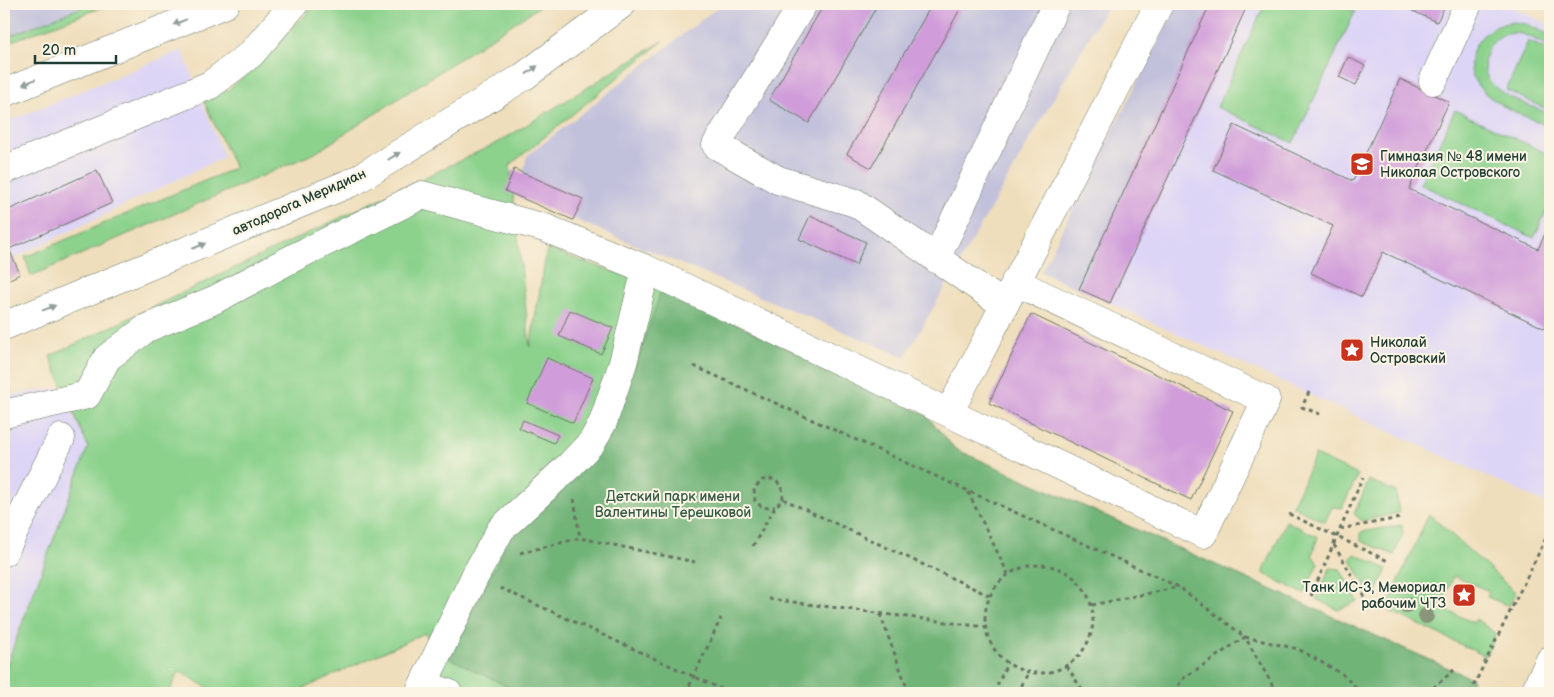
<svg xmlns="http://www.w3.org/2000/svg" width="1554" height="697" viewBox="0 0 1554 697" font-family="'Balsamiq Sans',sans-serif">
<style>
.built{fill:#ddd5f6}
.industrial{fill:#c2c1dc}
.green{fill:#8cd28d;stroke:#568860}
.forest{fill:#71b478;stroke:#487856}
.building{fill:#d09dda}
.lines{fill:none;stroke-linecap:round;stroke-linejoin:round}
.minor-casing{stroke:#687564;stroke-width:29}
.major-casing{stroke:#687564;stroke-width:29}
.path{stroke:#687564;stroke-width:3;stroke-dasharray:4 4;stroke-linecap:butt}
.minor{stroke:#fff;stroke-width:28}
.major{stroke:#fff;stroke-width:28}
.tree{fill:#89967b}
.oneway{fill:#8f9e9a}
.labels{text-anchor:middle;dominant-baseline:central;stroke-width:4;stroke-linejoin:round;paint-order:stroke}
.poi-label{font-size:14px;fill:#1f3d34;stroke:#fcf5e5;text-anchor:start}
.street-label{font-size:14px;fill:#1f3d34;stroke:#fcf5e5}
.park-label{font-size:14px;fill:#355b46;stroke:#fcf5e5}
</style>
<rect width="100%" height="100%" fill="#fcf5e5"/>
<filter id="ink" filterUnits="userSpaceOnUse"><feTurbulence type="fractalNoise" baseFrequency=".02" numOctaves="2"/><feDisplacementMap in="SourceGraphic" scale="10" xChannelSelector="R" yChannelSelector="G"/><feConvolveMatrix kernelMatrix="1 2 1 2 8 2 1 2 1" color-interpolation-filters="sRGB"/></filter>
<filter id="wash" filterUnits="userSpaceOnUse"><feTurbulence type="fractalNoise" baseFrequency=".0096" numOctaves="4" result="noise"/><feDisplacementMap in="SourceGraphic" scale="20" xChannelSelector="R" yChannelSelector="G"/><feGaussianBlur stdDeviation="1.12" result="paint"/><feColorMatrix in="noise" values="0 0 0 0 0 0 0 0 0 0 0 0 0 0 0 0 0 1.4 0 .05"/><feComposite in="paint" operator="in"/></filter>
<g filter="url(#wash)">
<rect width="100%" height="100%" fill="#efdebc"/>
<path class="built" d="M1248 4H1506L1550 25V505L1110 303Z
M182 50 224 157 4 263V123Z
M61 387 88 447 4 669V396Z"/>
<path class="industrial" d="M4 4H90L4 38Z
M722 4H1108L905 357 518 196 527 156Z
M1177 4H1248L1110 303 1041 272Z"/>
<path class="green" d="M90 4H111L4 44V38Z
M316 4H543L315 153 31 276 25 257 235 168 204 102 228 90 249 72Z
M1265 4H1336L1355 12 1293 143 1217 107Z
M1513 22 1526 24 1550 35V47C1539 42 1526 33 1514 33 1488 34 1475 65 1492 84 1503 97 1534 107 1550 114V127C1519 113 1451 93 1476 45 1484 31 1497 24 1513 22Z
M663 41 510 165 530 347 547 249 662 288 926 415 955 449 1473 679 1466 693H404L433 647 425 633 294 693H217L179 671 169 693H4V672L88 447 50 356 499 142Z
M1528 41 1550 51V111L1506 90Z
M1455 110 1550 155V203L1534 238 1420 184Z
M1315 455 1358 475 1342 508 1332 507 1325 522 1292 506Z
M1369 480 1396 492 1399 513 1362 521 1354 514Z
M1429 514 1516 593 1509 606 1487 597 1489 591 1454 576 1440 607 1474 623 1476 619 1496 634 1485 656 1386 609Z
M1286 521 1318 537 1312 555 1318 563 1304 594 1263 573Z
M1402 525 1403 534 1394 555 1361 541V532Z
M1355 554 1387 569 1376 593 1371 595 1350 559Z
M1330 568 1340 569 1358 601 1338 610 1316 599Z"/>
<path class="forest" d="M662 288 926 415 955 449 1473 679 1466 693H521L449 658 509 539 578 477 628 388Z"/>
<g id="blocks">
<path class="building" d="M824 4H878L809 123 769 100Z
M932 4H963L871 168 847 154Z
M1210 4H1248L1110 303 1079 289Z
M1397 4H1446L1437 22Z
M1348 57 1365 66 1356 85 1339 77Z
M1400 79 1449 102 1409 189 1538 249 1550 223V331L1383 252 1362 297 1311 273 1333 226 1213 170 1234 125 1353 181Z
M514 169 583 199 573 220 505 191Z
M97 170 112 203 9 249 20 274 4 282V212Z
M810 216 866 242 856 265 799 239Z
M570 310 613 328 601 354 559 336Z
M1031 314 1233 411 1191 500 989 403Z
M547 358 593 378 573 423 527 403Z
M523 420 558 435 554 443 519 428Z"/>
</g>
</g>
<g filter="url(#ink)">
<use href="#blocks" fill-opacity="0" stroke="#687564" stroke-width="1"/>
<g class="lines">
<g class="minor-casing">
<path id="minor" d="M803 4 716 145 778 180 856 203 1003 304
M1433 81 1468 4
M4 170 210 85 251 54 294 4
M936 259 1056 4
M949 413 1203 534 1266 400 1015 282
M4 414 87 395 107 358 147 328 214 300 295 257 422 195 545 228 646 269 949 413 1159 4
M4 552 61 438
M424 684 448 693
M419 693 475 576 501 529 570 465 592 442 603 422 623 363 646 269"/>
</g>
<g class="major-casing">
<path id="major" d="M4 93 225 4
M4 326 355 181 523 77 622 4
M1534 693 1550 660"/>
</g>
<path class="path" d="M694 366 1179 587 1245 637 1298 649 1342 674 1362 693
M1309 392 1302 407 1322 415
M968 492 1008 574
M574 499 580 538
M783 499 990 596
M1289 514 1390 562
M1340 529 1400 518
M1334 545 1365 598
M753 546 775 507 783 499 782 487 774 479 762 480 754 489 755 501 763 508 775 507
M520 553 580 538 695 562
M985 619a54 54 0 1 1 108 0a54 54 0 1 1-108 0Z
M500 588 730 693
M1311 596 1363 477
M769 599 985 627
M1092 605 1179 587
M880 614 909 693
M1067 666 1084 693
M686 693 721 618
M994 693 1007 663
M1018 693 1028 673
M1175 693 1181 680 1245 637 1273 686 1275 693
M1427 693 1454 670
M1470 693 1550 530"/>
<use href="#minor" class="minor"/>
<use href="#major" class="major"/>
</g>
<g class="tree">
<circle cx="1406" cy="605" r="8"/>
<circle cx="1426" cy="616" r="8"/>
</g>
<defs><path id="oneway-solid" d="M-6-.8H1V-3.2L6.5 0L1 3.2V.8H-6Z" transform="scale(1.25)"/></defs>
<g class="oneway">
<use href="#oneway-solid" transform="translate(180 22) rotate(158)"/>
<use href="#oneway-solid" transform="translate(532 70) rotate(-36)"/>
<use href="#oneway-solid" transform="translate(29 82) rotate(158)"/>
<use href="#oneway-solid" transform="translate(394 156) rotate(-32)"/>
<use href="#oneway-solid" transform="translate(199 246) rotate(-23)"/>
<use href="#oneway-solid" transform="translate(49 308) rotate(-21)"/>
</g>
</g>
<defs>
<g id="school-square" transform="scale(1.25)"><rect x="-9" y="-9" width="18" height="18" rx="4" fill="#c8321e" stroke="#fcf5e5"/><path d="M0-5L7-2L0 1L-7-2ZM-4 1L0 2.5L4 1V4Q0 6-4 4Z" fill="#fff"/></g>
<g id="sight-square" transform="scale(1.25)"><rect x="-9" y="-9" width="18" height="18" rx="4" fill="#c8321e" stroke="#fcf5e5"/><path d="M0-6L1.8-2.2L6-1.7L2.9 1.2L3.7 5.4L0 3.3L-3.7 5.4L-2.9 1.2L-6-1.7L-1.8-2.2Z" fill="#fff"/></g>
</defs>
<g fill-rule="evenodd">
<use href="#school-square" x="1362" y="164"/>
<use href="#sight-square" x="1352" y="350"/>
<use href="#sight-square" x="1464" y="595"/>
</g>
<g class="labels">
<g class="poi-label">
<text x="1380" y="156">Гимназия № 48 имени<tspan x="1380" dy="16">Николая Островского</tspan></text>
<text x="1370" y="342">Николай<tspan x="1370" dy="16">Островский</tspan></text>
<text x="1446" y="587" text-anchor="end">Танк ИС-3, Мемориал<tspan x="1446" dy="16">рабочим ЧТЗ</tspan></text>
</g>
<g class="street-label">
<text transform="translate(299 202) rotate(-24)">автодорога Меридиан</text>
</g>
<g class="park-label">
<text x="673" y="496">Детский парк имени<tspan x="673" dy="16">Валентины Терешковой</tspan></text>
</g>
</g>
<rect width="1554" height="697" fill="none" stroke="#fcf5e5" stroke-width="20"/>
<path d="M35 55v8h81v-8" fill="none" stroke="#1f3d34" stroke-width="2.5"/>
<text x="42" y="55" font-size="15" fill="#1f3d34" stroke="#fcf5e5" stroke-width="4" paint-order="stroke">20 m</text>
</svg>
